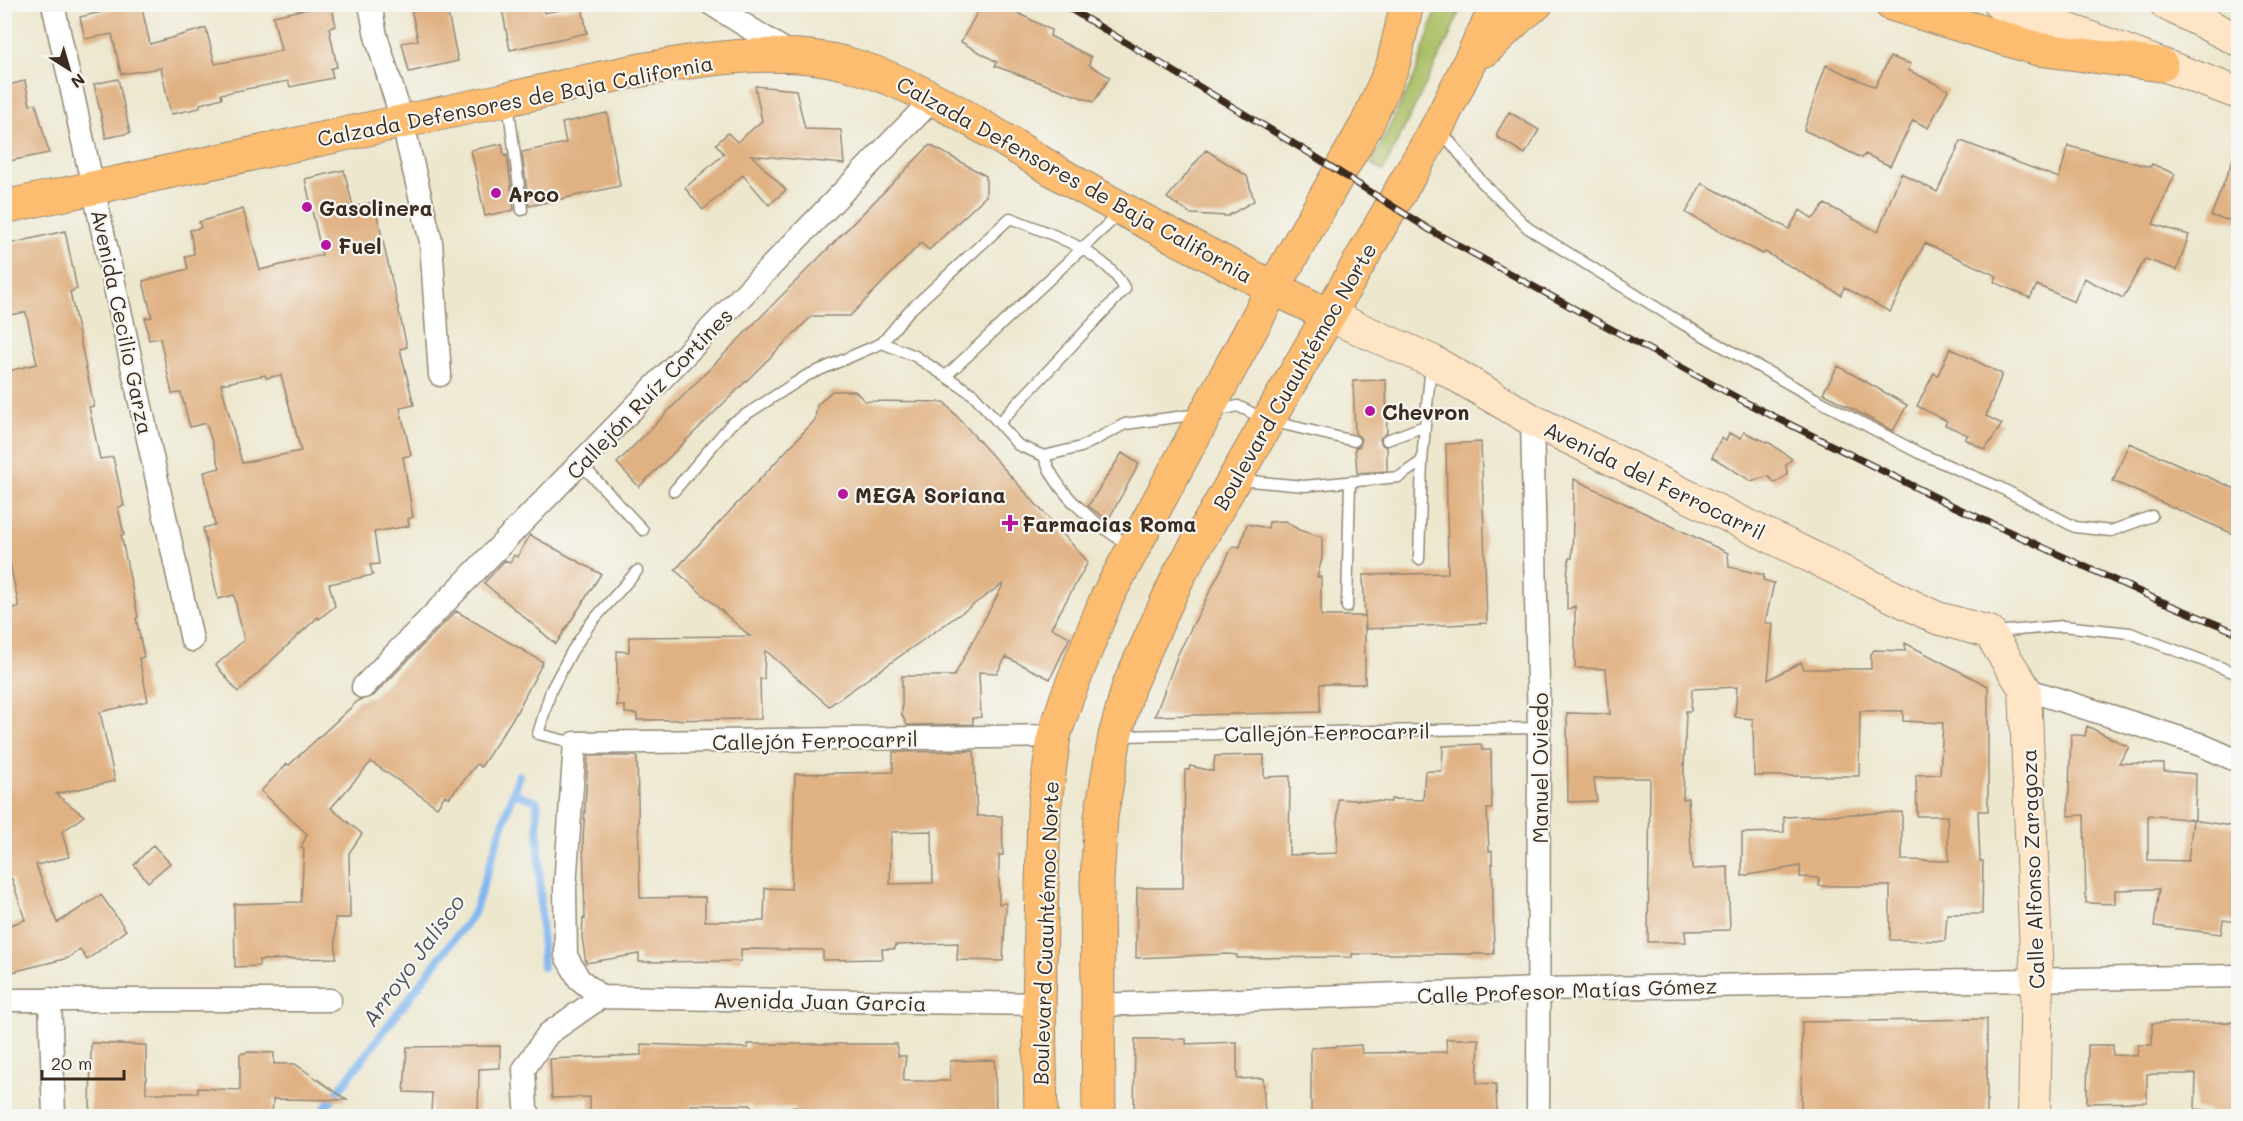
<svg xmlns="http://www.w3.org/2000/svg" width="2243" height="1121" viewBox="0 0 2243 1121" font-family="Mali,sans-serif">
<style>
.green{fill:#a8bd62;stroke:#727440;stroke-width:1.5}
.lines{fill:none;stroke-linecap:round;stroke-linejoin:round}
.stream{stroke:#82b7f0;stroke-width:8}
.building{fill:#e0b182;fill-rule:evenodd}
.lane-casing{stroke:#948876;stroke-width:13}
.street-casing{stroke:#948876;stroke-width:25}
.secondary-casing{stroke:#948876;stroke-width:34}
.primary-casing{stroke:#948876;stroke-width:35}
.lane{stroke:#fff;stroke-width:10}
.street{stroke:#fff;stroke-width:22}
.secondary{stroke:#fee5c5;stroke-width:32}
.primary{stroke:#fcbd6f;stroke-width:33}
.rail-casing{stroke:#3b2a1e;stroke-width:7}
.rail{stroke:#f6f6f2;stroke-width:4.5;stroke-dasharray:14;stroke-linecap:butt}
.poi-dot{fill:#b5179e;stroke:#f6f6f2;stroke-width:2}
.labels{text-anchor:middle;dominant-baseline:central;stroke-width:4.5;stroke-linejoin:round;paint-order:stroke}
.street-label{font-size:21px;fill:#3b2a1e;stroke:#f6f6f2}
.poi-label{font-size:21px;font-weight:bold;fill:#3b2a1e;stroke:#f6f6f2;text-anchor:start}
.water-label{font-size:22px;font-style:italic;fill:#50545d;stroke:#f6f6f2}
</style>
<rect width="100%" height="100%" fill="#f6f6f2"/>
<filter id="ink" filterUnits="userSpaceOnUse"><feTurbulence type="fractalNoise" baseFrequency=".0167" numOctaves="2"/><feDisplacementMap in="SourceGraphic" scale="12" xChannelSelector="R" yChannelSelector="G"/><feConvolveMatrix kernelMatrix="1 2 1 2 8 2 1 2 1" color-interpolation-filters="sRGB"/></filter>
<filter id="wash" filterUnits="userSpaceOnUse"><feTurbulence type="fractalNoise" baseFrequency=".008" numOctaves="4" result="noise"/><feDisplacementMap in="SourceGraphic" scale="24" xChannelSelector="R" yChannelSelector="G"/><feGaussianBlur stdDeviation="1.35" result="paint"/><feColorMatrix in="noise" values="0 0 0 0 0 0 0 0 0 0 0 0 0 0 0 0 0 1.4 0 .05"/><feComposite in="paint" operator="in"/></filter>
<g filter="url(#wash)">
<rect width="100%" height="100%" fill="#ede7ce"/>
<path class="green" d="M1438 5H1462L1450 35 1383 171 1371 164 1415 75Z"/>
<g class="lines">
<path class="stream" d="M513 793 537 801 543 967
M319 1116 474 913 519 775"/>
</g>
<g id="blocks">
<path class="building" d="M135 4H141L150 44 206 28 215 64 281 51 273 16 331 4 336 26 329 28 337 67 331 68 333 78 290 87 288 81 221 94 222 98 200 104V108L171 114 161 68 121 74 112 34 85 39 80 17Z
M434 4H446L458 61 409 72 402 43 418 40 411 9Z
M501 4H542L544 13 582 6 587 33 510 50Z
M982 4H1000L1051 30 1050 36 1091 57 1089 65 1110 77 1094 102 995 66 997 62 961 42Z
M1890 57 1911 64 1908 70 1948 90 1928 128 1913 120 1890 166 1865 154 1862 158 1804 130 1826 65 1875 87Z
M118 79 130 133 106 138 94 84Z
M25 81 30 105 36 104 49 153 4 162V86Z
M755 86 796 90 805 129 841 130 844 164 751 155 786 190 769 205 743 175 703 210 685 188 724 154 716 144 728 133 737 142 762 121Z
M1509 112 1539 130 1525 154 1497 137V133Z
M607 113 620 186 529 206 522 152 566 143 562 123Z
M1961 141 2059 178 2068 146 2150 167 2152 164 2175 174 2153 224 2189 235 2177 270 2145 259 2123 298 2084 278 2074 302 2037 285 2030 298 1994 282 1997 276 1925 243 1890 312 1844 287 1841 295 1765 252 1763 254 1686 213 1702 183 1789 229 1800 210 1813 219 1825 204 1878 232 1901 173 1937 192Z
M502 144 504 156 507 155 514 210 485 216 471 150Z
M930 145 986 176V196L929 250 921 243 850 316H812L639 487 617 463Z
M2237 149H2238V222L2211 216Z
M1206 150 1247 176 1254 201 1228 216 1191 214 1167 198Z
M344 170 353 207 374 202 407 347 400 349 414 405 400 408 411 455 403 457 413 517 408 519 409 526 374 532 379 564 370 565 373 575 329 584 335 606 319 619 318 617 238 692 216 665 244 640 234 595 218 599 203 528 215 525 204 472 220 468 206 423 190 427 181 393 172 394 160 338 149 340 145 318 152 317 143 281 188 269 185 256 194 254 190 230 201 228 199 222 243 209 260 270 322 255 305 179ZM265 375 266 378 281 375 301 451 242 463 221 384Z
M65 231 77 289 70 292 94 406 89 407 100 459 113 457 124 506 118 507 124 535H121L138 617 136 618 144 657 139 658 148 701 100 712 115 781 56 794 84 816 62 832 69 857 36 865 57 923 101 895 126 930 87 960 80 949 68 958 4 974V927L25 920 12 879 4 881V609L19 607 4 533V372L37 364 26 312 4 316V272L9 271 4 245Z
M1950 348 2002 374 1986 416 2002 424 1985 450 1965 439 1968 435 1945 425 1947 421 1917 406 1934 373 1938 375Z
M1838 366 1907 405 1893 431 1823 393Z
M1386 380 1387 432 1380 439 1382 445 1387 447V471L1357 473 1355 448 1360 446 1361 439 1355 433 1353 381Z
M832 391H855L865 401 944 402 1088 562 1051 628 1070 637 1050 679 1006 657 997 673 979 672 981 717 973 718V724L907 725 902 715V676H954L1004 583 829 706 765 650 764 679H760L761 719 637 720V714L625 713V706H617V651L629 652V637L750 636 675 570 815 420 817 405Z
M1744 432 1771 444 1792 459 1786 465 1787 475 1775 483 1768 476 1751 481 1712 457 1721 438 1726 441 1729 433 1741 438Z
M1481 442 1487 623 1366 629 1365 616V684H1320V712L1155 716 1178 654 1233 546 1240 547 1247 524 1268 528 1269 522 1285 521 1299 530 1322 537V559L1317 577H1321V616H1365L1363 575 1448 573 1446 444Z
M2129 443 2238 490V536L2113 481Z
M1122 453 1139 464 1108 520 1088 506Z
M1574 479 1728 553 1729 567 1764 575 1763 580 1774 583 1765 623H1773L1768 680 1801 662 1804 669H1871V654L1874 650 1905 651V643L1988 686V811H1978L1980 861H1983L1982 914H1947L1945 941 1890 940V886H1819V878L1800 877V866L1742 876V833L1784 832V817L1902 812V860L1949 861 1947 816H1917L1916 775 1940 774 1943 723 1903 721V711H1860L1859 776H1754L1753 719 1735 717 1737 687 1692 689 1691 711H1686L1683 799 1688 798 1692 869 1728 867 1730 930 1685 931 1686 942H1648L1650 778H1594L1597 801 1568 802 1567 713 1610 714 1606 669 1575 668V606L1567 610V576L1569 558H1572Z
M530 535 601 574 556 644 484 583 505 560 510 563 514 555 517 557Z
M456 611 543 662 515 715 481 767 477 764 449 798 445 795 437 807 371 762 331 808 362 834 349 853 350 918H335L336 958 259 960V966L235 967 234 904 301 902 304 849 301 848 307 834 261 791 287 764 289 765 359 700 373 696Z
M2087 726 2129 747 2119 763 2164 764V771L2196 774 2195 820 2148 815V860L2188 861 2193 820 2238 827V922L2223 920 2221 934 2154 926 2159 889 2115 890V904L2086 903 2084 815 2068 816 2071 734 2085 736Z
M1481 744 1482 750H1491L1492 809H1487L1489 851H1492L1494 954H1352V957L1237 958V955L1228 954 1136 958 1137 888H1183L1185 770H1189L1190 766 1213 771 1215 756 1264 755V777L1290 776 1289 855 1337 853 1338 799 1391 802V799L1423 800 1425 771H1442L1443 746Z
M974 751 977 816H1002L1003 855H999V904L1006 903 1003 961 957 960 958 943 895 945V949H882L883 959 823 960V950L741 949V961L639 962V954L586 963 582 937 583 918 585 919 583 839 588 756H637L640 898 705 897V921H764L765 888 791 889 795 774 893 772V752ZM932 831 933 883 890 884 891 832Z
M153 845 170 863 148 882 134 865Z
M1987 1019V1116H1801L1802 1022Z
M2238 1022V1113H2230V1116H2207V1110L2195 1109 2196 1074H2147V1102L2087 1103 2088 1045H2113V1055L2137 1056 2138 1045H2152V1023Z
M1135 1039H1186V1044L1237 1042V1079L1263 1078 1265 1116H1134Z
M1446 1039H1479L1477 1083 1496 1084 1497 1116H1311V1048L1361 1045 1362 1053 1447 1052Z
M91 1043 146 1045V1093H198V1088L240 1090V1054L248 1052 274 1053V1064H295L347 1100 273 1099 272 1116H90Z
M641 1044 748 1048V1044H897L898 1056H906L903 1081H950V1061L995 1060 996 1116H795V1107L751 1109V1105H691V1116H590V1097L552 1098 550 1059 641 1055Z
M500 1046V1068L479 1069 478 1116H431L432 1093 404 1092 407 1047Z"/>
</g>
</g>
<g filter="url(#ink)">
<use href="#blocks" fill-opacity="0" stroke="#948876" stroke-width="1.5"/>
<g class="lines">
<g class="lane-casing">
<path id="lane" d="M508 102 522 210
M1440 129 1482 182 1528 228 1683 324 1814 398 1919 453 1999 487 2075 527 2111 531 2152 516
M882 343 908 312 1010 218C1048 233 1104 250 1125 289L999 423
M946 376 1121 212
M1214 411 1238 406 1266 420 1354 441
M1387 440 1425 426 1431 365
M1044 456C1056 495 1097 525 1130 546
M580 463 643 530
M1240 480 1304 486 1399 477 1422 461 1425 426
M674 491 731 424 806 376 882 343 915 356 974 395 1018 445 1044 456 1081 447 1125 424 1199 414
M1419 559 1422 461
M1347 607 1350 481
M1995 632 2063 626 2130 633 2238 674
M1118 736 1539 728
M575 743 538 734 551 690 572 651 590 624 637 571"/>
</g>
<g class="street-casing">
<path id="street" d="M53 4 192 640
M370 4 376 36 402 120 431 242 440 375
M711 4 791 54
M1532 420 1539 728 1538 1116
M363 687 934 98
M2025 689 2199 744 2238 761
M601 997 1039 1004
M50 999 54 1116
M4 1000H330
M1098 1005 1539 989 2238 976
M530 1116 526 1109 524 1069 548 1034 601 997 579 979 566 956 565 887 575 743 1054 736"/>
</g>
<g class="secondary-casing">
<path id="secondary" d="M2000 4 2238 93
M2166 4 2238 40
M1328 315 1432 361 1532 420 1937 618 1989 632 2025 689 2037 979 2034 1116"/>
</g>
<g class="primary-casing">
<path id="primary" d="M1891 4 2038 49 2161 65
M1485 50 1520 16 1536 4
M4 207C172 171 340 135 508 99 605 78 752 37 848 64 930 87 999 139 1072 181 1156 229 1242 272 1328 315
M1041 1116 1039 1004 1044 810 1054 736 1067 697 1107 597 1274 287 1367 124 1393 65 1407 4
M1099 1116 1097 881 1101 817 1115 736 1129 685 1179 575 1438 126 1498 4"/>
</g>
<use href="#lane" class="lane"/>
<use href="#street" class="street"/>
<use href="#secondary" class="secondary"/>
<use href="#primary" class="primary"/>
<g class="rail-casing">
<path id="rail" d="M1062 4 1311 154 1430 230 1745 402 1949 504 2151 597 2238 633"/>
</g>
<use href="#rail" class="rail"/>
</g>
</g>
<g class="poi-dot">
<circle cx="496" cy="193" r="6"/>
<circle cx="307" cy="207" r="6"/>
<circle cx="326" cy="245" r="6"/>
<circle cx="1370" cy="411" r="6"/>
<circle cx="843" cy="494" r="6"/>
<path d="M1007 514h6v6h6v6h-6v6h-6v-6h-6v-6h6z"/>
</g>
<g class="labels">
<g class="street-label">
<text transform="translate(515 100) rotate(-11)">Calzada Defensores de Baja California</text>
<text transform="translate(1075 179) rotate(29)">Calzada Defensores de Baja California</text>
<text transform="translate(123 322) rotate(78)">Avenida Cecilio Garza</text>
<text transform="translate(1294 376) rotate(-60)">Boulevard Cuauhtémoc Norte</text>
<text transform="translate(649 393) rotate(-46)">Callejón Ruíz Cortines</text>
<text transform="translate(1655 480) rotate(26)">Avenida del Ferrocarril</text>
<text transform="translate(1327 732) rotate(-1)">Callejón Ferrocarril</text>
<text transform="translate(815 740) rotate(-1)">Callejón Ferrocarril</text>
<text transform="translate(1539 768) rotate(-90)">Manuel Oviedo</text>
<text transform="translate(2032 869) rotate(-92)">Calle Alfonso Zaragoza</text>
<text transform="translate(1045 933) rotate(-88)">Boulevard Cuauhtémoc Norte</text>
<text transform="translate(1567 990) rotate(-2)">Calle Profesor Matías Gómez</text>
<text transform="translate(820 1001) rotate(1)">Avenida Juan Garcia</text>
</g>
<g class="poi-label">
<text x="508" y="193">Arco</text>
<text x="319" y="207">Gasolinera</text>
<text x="338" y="245">Fuel</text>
<text x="1382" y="411">Chevron</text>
<text x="855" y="494">MEGA Soriana</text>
<text x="1022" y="523">Farmacias Roma</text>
</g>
<g class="water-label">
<text transform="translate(413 960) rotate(-54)">Arroyo Jalisco</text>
</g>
</g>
<rect width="2243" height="1121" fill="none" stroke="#f6f6f2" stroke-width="24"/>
<g transform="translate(69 69) rotate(143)" stroke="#f6f6f2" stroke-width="4.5" paint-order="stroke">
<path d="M0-4.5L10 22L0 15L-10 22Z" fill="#3b2a1e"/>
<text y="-9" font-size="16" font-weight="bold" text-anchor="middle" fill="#3b2a1e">N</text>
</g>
<path d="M42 1070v9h82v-9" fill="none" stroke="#3b2a1e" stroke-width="3"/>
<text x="51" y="1070" font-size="18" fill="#3b2a1e" stroke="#f6f6f2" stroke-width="4.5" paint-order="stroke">20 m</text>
</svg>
